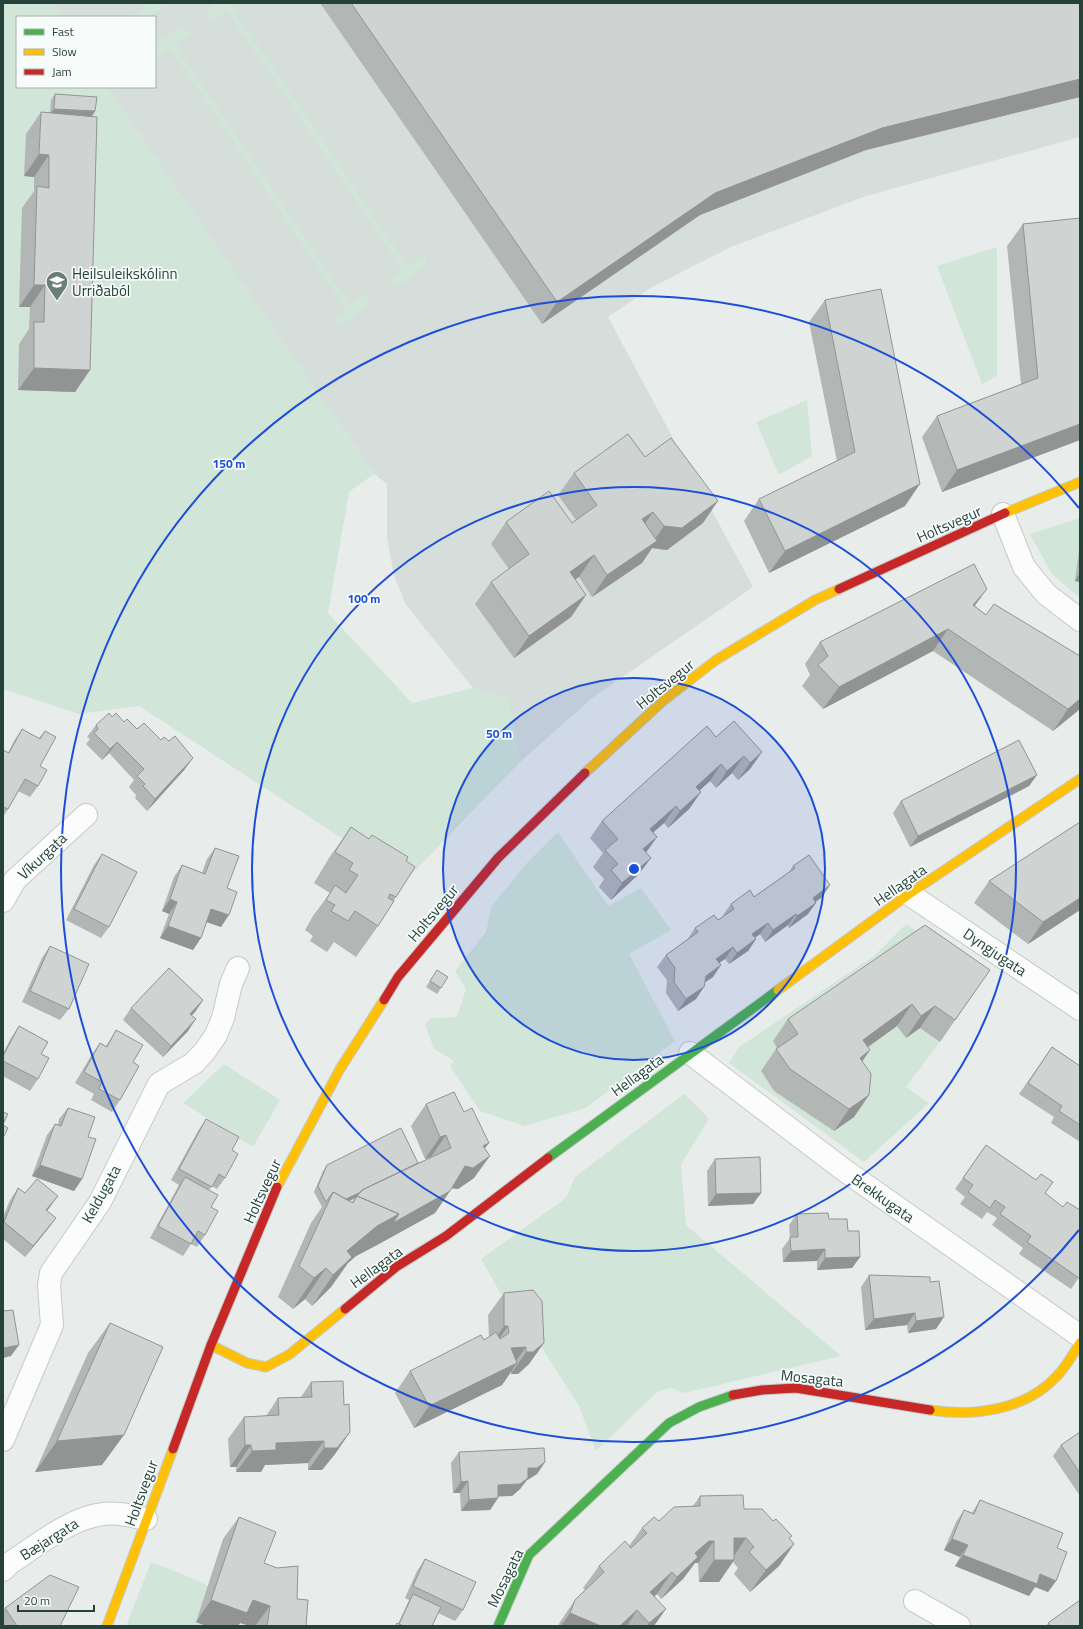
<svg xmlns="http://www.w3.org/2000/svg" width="1083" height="1629" viewBox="0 0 1083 1629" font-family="'Titillium Web',sans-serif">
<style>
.built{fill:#d6dedb}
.green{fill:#d1e6d8}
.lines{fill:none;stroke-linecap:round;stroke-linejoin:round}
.street-casing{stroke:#c5cac8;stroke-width:24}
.fast-casing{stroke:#c3cbc8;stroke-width:11}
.slow-casing{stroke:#c3cbc8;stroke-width:11}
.jam-casing{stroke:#c3cbc8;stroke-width:11}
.street{stroke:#fcfcfc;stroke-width:22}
.fast{stroke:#4caf50;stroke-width:9}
.slow{stroke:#ffc107;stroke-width:9}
.jam{stroke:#c62828;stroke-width:9}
.wall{fill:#b2b6b5;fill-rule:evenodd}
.shaded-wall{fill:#919493}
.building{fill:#cfd4d2;stroke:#919493}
.ring{fill:none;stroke:#1d4ed8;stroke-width:2}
.labels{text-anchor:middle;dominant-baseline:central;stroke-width:3.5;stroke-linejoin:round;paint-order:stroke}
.poi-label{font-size:15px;fill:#24423a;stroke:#f7fbf9;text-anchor:start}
.street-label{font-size:15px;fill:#24423a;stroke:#f7fbf9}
.centre{fill:#1d4ed8;stroke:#f7fbf9;stroke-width:2}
.ring-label{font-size:12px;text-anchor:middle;font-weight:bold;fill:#1d4ed8;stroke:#f7fbf9;stroke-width:3.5;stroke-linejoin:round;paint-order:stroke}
</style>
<rect width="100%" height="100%" fill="#e8edeb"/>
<path class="built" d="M53 3H1080V137L866 196 731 247 652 287 608 317 753 587 592 698 520 762 507 698 473 688 406 605 394 576 387 537V484L374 474 106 87H155V17H62Z"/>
<path class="green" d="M3 3H53L62 17H17V87H106L345 432 354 434 349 438 374 474 349 492 328 613 412 703 473 688 507 698 520 762 406 880 139 706 79 714 3 689Z
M142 3H169L149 17H132L145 8Z
M216 3H237L232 7 408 266 424 255 426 258 424 267 399 285 392 284 388 281 403 270 227 11 212 21 208 12 210 7Z
M181 28 187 30 190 34 175 45 351 305 367 293 368 301 367 305 342 324 334 323 331 320 346 309 170 49 155 59V44L176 30Z
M997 247V376L982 384 937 266Z
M807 400 812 456 779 475 756 422Z
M1080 518V598L1052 574 1030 534Z
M558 832 608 906 641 888 671 930 629 954 675 1041 586 1108 524 1126 480 1111 450 1066 454 1061 434 1049 425 1024 432 1018 457 1017 466 989 455 971 486 932 491 907 527 863Z
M906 924 984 978 783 1055 761 1071 774 1091 834 1131 847 1062 897 1026 920 1028 940 1042 906 1087 929 1103 864 1162 729 1063 739 1047 874 956Z
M224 1064 280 1100 253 1147 183 1103Z
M684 1094 709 1118 681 1165 686 1225 841 1356 684 1393 672 1388 658 1391 596 1451 579 1406 526 1323 506 1303 481 1259 566 1198 575 1177Z
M151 1562 197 1580 208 1586 196 1622 206 1626H126Z"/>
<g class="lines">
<g class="street-casing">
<path id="street" d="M1003 514 1024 567 1046 594 1080 620
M909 894 1080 1009
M3 901 15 880 86 815
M690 1053 844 1170 1080 1336
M3 1440 52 1325 49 1285 51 1273 100 1202 159 1084 194 1063 205 1051 216 1035 223 1018 231 984 238 968
M3 1570 10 1563C38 1545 70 1518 103 1514 117 1512 132 1516 146 1519
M915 1601 959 1626"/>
</g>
<g class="fast-casing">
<path id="fast" d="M548 1158 778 990
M498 1626 529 1555 669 1423 699 1407 733 1395"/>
</g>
<g class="slow-casing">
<path id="slow" d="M1005 513 1080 482
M585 773 663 701 716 660 815 600 839 589
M778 990 909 894 1080 779
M277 1187 340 1069 384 1000
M211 1345 247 1363 266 1367 290 1354 345 1309
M930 1410C974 1417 1026 1410 1057 1376 1066 1367 1073 1354 1080 1343
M107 1626 173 1449"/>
</g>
<g class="jam-casing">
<path id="jam" d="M839 589 1005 513
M384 1000 398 977 498 858 585 773
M345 1309 396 1267 446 1236 548 1158
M733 1395 762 1390 796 1388 930 1410
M173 1449 211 1345 277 1187"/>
</g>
<use href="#street" class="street"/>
<use href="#fast" class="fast"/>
<use href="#slow" class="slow"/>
<use href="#jam" class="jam"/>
</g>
<path class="wall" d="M320 3H1080V97L866 150 700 215 542 324Z
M55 94 95 111 92 117 90 370 75 392 18 390 19 344 29 329 30 307H19L22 208 34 191V177L24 176 26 134 41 112 50 113 51 100Z
M1080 218V440L942 492 922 437 937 416 1021 384 1007 246 1023 224Z
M825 300 905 506 769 573 744 521 759 499 837 461 809 322Z
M645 457 703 523 667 550 652 548 642 563 592 597 579 577 575 579 586 595 571 617 514 658 475 604 491 582 509 569 491 544 506 522 572 523 576 520 558 495 574 473Z
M1080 543V582L1075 581Z
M975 606 986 615 1080 656V709L1053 731 933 651 823 709 802 686 810 675 805 664 820 642Z
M112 717 124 722 137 729 185 769 147 811 135 798 136 795 129 787 134 780 109 753 102 760 86 744 90 739 87 737 96 725Z
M22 729 39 738 45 731 40 766 38 786 30 797 18 791 8 809 3 817V750L8 753 14 741Z
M716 737 762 752 750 769 738 780 732 773 716 788 710 781 699 790 701 792 689 809 668 828 664 823 653 832 657 837 646 852 639 874 611 900 599 887 604 879 593 867 603 853 590 838 602 821Z
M1037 775 1029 786 910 847 893 813 901 801Z
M1080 822V910L1028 944 974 903 989 881Z
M351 827 369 839 372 835 406 861 396 897 378 926 356 957 334 942 327 952 310 941 313 936 305 930 313 916 330 893 314 883 329 858Z
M215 848 227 888 221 927 207 922 193 950 160 938 169 914 162 911 174 877 182 865 202 873 207 859Z
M102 854 109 927 101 938 66 920 94 865Z
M793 866 830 885 822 897 816 902 808 914 789 928 788 925 765 942 760 934 755 938 756 939 748 951 729 964 725 959 719 963 713 977 705 982 696 999 678 1011 666 993 667 980 657 967 666 955 687 940 695 928 718 920 724 916 723 915 731 904 754 897 789 872Z
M50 946 69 1009 60 1020 22 1002 42 958Z
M437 970 441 988 437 994 426 987Z
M990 970 940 1042 920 1028 906 1038 897 1026 868 1047 870 1050 862 1061 869 1095 854 1117 834 1131 774 1091 761 1071 776 1049 777 1048 773 1041 788 1019Z
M203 1000 195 1012 192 1015 188 1031 163 1057 123 1020 131 1008Z
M19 1026 41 1054 38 1079 30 1091 3 1076V1053L11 1038Z
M116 1030 133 1062 120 1100 112 1112 91 1100 94 1094 75 1083 92 1054 100 1043 106 1046Z
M1052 1047 1080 1066V1142L1051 1123 1054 1117 1019 1094Z
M426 1104 464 1112 489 1143 484 1148 474 1178 458 1189 452 1188 435 1213 377 1245 356 1256 348 1263 331 1287 312 1306 305 1299 293 1309 278 1297 311 1223 322 1207 314 1192 323 1171 327 1165 418 1163 431 1158V1157L425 1159 411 1126ZM355 1198 352 1202 350 1201Z
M68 1108 88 1137 82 1179 74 1191 32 1176 47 1135 55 1124 58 1125 59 1119Z
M206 1119 232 1150 225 1178 217 1189 212 1186 209 1190 211 1207 205 1235 197 1247 191 1244 183 1256 150 1238 179 1185 171 1180 198 1131Z
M986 1145 1045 1194 1080 1276 1071 1289 1019 1254 1023 1248 992 1225 997 1218 987 1212 982 1219 960 1204 965 1197 955 1189Z
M715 1159 761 1193 753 1204 708 1206 707 1171Z
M18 1188 25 1193 50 1207 47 1211 56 1218 47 1230 25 1257 3 1239V1217L10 1200Z
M797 1214 829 1219 848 1231 860 1257 852 1268 817 1270V1261L783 1262 782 1249 790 1238 789 1225Z
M869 1275 936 1329 908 1333 907 1325 865 1330 861 1287Z
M533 1290 529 1364 518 1374H511V1372L502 1385 414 1428 395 1393 410 1371 484 1340 489 1337 488 1315 504 1293Z
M110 1323 102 1465 35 1472 88 1353Z
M311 1382 344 1405 350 1432 335 1454 322 1470H308V1463L265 1465 261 1472H236V1467H230L228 1439 244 1417 266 1416 278 1398 301 1397Z
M1080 1432V1496L1053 1456 1061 1445Z
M459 1452 545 1462 537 1474 529 1479 527 1480 520 1489 512 1496H498V1498L490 1510 461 1511 460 1493H453L451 1463Z
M700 1496 744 1509 790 1539 794 1544 779 1566 750 1592 734 1574 738 1568 733 1562 719 1582H699L698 1563H695L683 1579 661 1599 657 1594 655 1596 654 1626H558L560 1622 575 1600 585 1590 583 1588 599 1566 629 1546 642 1528 659 1521 693 1506Z
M980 1500 1057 1548 1056 1581 1048 1592 1035 1587 1029 1596 955 1566 960 1557 944 1550 956 1522 964 1510 972 1513Z
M239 1517 264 1563 297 1599 306 1626H250L240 1623 238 1626H206L196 1622 223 1539Z
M425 1559 463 1610 455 1621 438 1613 432 1626H395L397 1623 398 1624 409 1600 405 1598 417 1571Z
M5 1608 60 1626H3V1611Z
M1048 1623 1080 1626H1046Z"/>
<path class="shaded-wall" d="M1080 79V97L866 150 700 215 542 324 557 302 715 193 882 128Z
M54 109 95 111 91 117 49 115Z
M39 154 49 155 34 177 24 176Z
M34 285H45L30 307H19Z
M34 368 90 370 75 392 18 390Z
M1080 424V440L942 492 957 470Z
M920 484 905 506 769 573 785 551Z
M718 501 703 523 667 550 652 548 642 563 592 597 607 575 650 546 664 526Z
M653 512 638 534 642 519Z
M594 555 579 577 554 594 570 572Z
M1080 573V582L1075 581Z
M987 589 971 611 973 605Z
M586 595 571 617 514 658 529 636Z
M948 629 933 651 823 709 839 687Z
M1080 699V709L1053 731 1068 709Z
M117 742 109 753 102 760 110 749Z
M762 752 750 769 738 780 750 763Z
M744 756 732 773 716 788 727 771Z
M193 758 185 769 147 811 155 799Z
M721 764 710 781 685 804 696 787Z
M1037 775 1029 786 910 847 918 836Z
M701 792 689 809 668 828 680 811Z
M676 806 664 823 638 846 650 829Z
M657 837 645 854 643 849Z
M651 858 639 874 611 900 622 883Z
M830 885 822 897 805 909 813 898Z
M1080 898V910L1028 944 1043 922Z
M170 899 177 902 169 914 162 911Z
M816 903 808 914 789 928 797 916Z
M211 909 229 915 221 927 203 921Z
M796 914 788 925 765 942 773 930Z
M768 923 760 934 744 945 752 934Z
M168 926 201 938 193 950 160 938Z
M756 939 748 951 729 964 737 953Z
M733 947 725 959 708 970 716 959Z
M721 965 713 977 698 987 706 976Z
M704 987 696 999 678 1011 686 999Z
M203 1000 195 1012 182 1025 190 1014Z
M912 1004 897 1026 847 1062 863 1040Z
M935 1006 920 1028 906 1038 921 1016Z
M196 1019 188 1031 163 1057 171 1046Z
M870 1050 855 1072 860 1058Z
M869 1095 854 1117 834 1131 849 1109Z
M446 1135 431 1157 425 1159 440 1137Z
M489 1143 473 1164 490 1156 474 1178 458 1189 450 1188 465 1166 483 1146Z
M418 1163 357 1196 355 1198 325 1213 329 1207Z
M40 1165 82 1179 74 1191 32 1176Z
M450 1191 435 1213 377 1245 356 1256 348 1263 331 1287 312 1306 333 1275 347 1251 377 1226 399 1214Z
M761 1193 753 1204 708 1206 716 1194Z
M58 1196 50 1207 38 1221 46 1210Z
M56 1218 47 1230 25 1257 33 1246Z
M825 1249 817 1261 783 1262 791 1251Z
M860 1257 852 1268 817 1270 825 1258Z
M326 1268 305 1299 293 1309 314 1278Z
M915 1313 907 1325 865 1330 874 1319Z
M944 1317 936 1329 908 1333 916 1321Z
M504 1326H508L493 1348H489Z
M544 1343 529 1364 518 1374H511L526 1352Z
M19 1345 11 1356 3 1358V1348Z
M526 1347 513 1365 517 1363 502 1385 414 1428 429 1406 511 1348Z
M350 1432 335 1454 322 1470H308L324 1448Z
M124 1435 102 1465 35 1472 57 1441Z
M324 1441 308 1463 265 1465 261 1472H236L252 1451 276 1443Z
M245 1445H251L236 1467H230Z
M545 1462 537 1474 529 1479 527 1480 520 1489 512 1496 490 1497 498 1485 528 1468Z
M468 1481 460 1493H453L461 1482Z
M498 1498 490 1510 461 1511 469 1500Z
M734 1538H746L731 1560H734L719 1582H699L714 1560Z
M952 1539 968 1545 960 1557 944 1550Z
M709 1541H714L698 1563H695L683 1579 661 1599 695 1553Z
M794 1544 779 1566 750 1592 766 1570Z
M963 1555 1040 1574 1056 1581 1048 1592 1035 1587 1029 1596 955 1566Z
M672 1572 657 1594 638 1611 637 1610 627 1626H620L650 1592Z
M211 1600H253L270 1606 255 1626H250L240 1623 238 1626H206L196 1622Z
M666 1609 654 1626H647L649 1623Z
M570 1613 601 1626H561Z"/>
<path class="building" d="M351 3H1080V79L882 128 715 193 557 302Z
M55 94 97 97 95 111 54 109Z
M41 112 97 117 90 370 34 368V322H44L45 285H34L37 186 49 188V155L39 154Z
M1080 218V424L957 470 937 416 1038 378 1023 224Z
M881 289 920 484 785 551 759 499 855 452 825 300Z
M628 434 645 457 671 438 718 501 682 528 664 526 653 512 642 519 657 541 607 575 594 555 570 572 586 595 529 636 491 582 529 554 506 522 549 491 572 523 597 505 574 473Z
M974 564 987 589 973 605 986 615 994 604 1080 656V699L1068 709 948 629 839 687 818 665 828 656 820 642Z
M109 713 112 717 116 713 124 722 127 719 137 729 144 723 161 740 164 737 169 741 175 736 193 758 155 799 143 786 145 784 137 776 144 769 117 742 110 749 94 733 98 729 96 725Z
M734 721 762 752 750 763 744 756 727 771 721 764 696 787 701 792 680 811 676 806 650 829 657 837 643 849 651 858 622 883 611 870 618 864 605 850 618 839 602 821 707 726 716 737Z
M22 729 40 739 45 731 56 737 40 766 47 770 38 786 25 779 8 809 3 807V750L9 753Z
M1019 740 1037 775 918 836 901 801Z
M1080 822V898L1043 922 989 881Z
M351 827 369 839 372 835 408 857 406 861 415 867 396 897 390 894 388 898 394 901 378 926 355 911 348 921 331 911 335 905 326 900 335 885 346 893 358 875 349 870 353 863 335 852Z
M215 848 239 856 227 888 237 892 229 915 211 909 201 938 168 926 177 902 170 899 182 865 205 874Z
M102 854 137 872 109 927 74 909Z
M809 855 830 885 813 898 816 903 797 916 796 914 773 930 768 923 752 934 756 939 737 953 733 947 716 959 721 965 706 976 704 987 686 999 674 982 675 968 666 955 698 932 695 928 714 915 718 920 734 909 731 904 750 890 754 897 795 868 793 866Z
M925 925 990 970 955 1020 935 1006 921 1016 912 1004 863 1040 870 1050 860 1058 871 1074 869 1095 849 1109 790 1069 776 1049 798 1034 788 1019Z
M50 946 89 964 69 1009 30 991Z
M169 968 203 1000 190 1014 196 1019 171 1046 131 1008Z
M437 970 448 977 441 988 430 981Z
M19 1026 48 1042 41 1054 49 1058 38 1079 3 1061V1056Z
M116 1030 143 1045 133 1062 139 1066 120 1100 99 1089 102 1082 84 1072 100 1043 107 1047Z
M1052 1047 1080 1066V1125L1059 1111 1062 1106 1028 1083Z
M454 1092 464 1112 472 1108 489 1143 483 1146 490 1156 473 1168 465 1166 450 1191 393 1223 399 1214 357 1196 362 1190 451 1148 446 1135 440 1137 426 1104Z
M68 1108 95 1117 88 1137 96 1139 82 1179 40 1165 55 1124 61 1126Z
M3 1112 8 1114 3 1124Z
M206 1119 239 1137 232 1150 238 1154 225 1178 219 1174 212 1187 179 1169Z
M3 1125 8 1128 3 1138Z
M401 1128 418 1163 362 1190 361 1192 346 1199 333 1192 326 1202 318 1186 327 1165Z
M986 1145 1036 1180 1041 1174 1053 1182 1045 1193 1063 1207 1067 1202 1080 1210V1276L1079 1278 1027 1242 1031 1236 1000 1214 1005 1207 995 1200 990 1208 968 1192 973 1185 963 1178Z
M760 1157 761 1193 716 1194 715 1159Z
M185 1177 218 1195 211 1207 218 1211 205 1235 198 1231 191 1244 158 1226Z
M37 1179 58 1196 46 1210 56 1218 33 1246 4 1222 18 1188 25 1193Z
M333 1192 353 1203 357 1196 399 1214 377 1226 347 1251 352 1257 333 1275 326 1268 314 1278 299 1266Z
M828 1213 829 1219H847L848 1231H859L860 1257 825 1258V1249L791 1251 790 1237H798L797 1214Z
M869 1275 930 1277V1282L939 1281 944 1317 916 1321 915 1313 874 1319Z
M533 1290 542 1301 544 1343 533 1352H526V1347L511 1348 517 1363 429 1406 410 1371 481 1335 484 1340 496 1332 500 1339 509 1333 508 1326H504V1293Z
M13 1310 19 1345 3 1348V1311Z
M110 1323 163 1347 124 1435 57 1441Z
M343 1381 344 1405 349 1404 350 1432 337 1448H324V1441L276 1443V1450L252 1451 251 1445H245L244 1417 279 1415 278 1398 312 1397 311 1382Z
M1080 1432V1473L1061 1445Z
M544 1448 545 1462 537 1468H528V1478L520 1484 498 1485V1498L469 1500 468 1481 461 1482 459 1452Z
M743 1495 744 1509H762L773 1521 776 1519 792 1536 789 1538 794 1544 766 1570 749 1552 754 1547 746 1538H734V1560H714V1541H709L695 1553 698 1557 677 1577 672 1572 650 1592 666 1609 649 1623 637 1610 620 1626H601L570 1613 575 1600 604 1572 599 1566 625 1541 631 1548 647 1533 642 1528 654 1517 659 1521 674 1507 700 1506V1496Z
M980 1500 1063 1533 1057 1548 1067 1552 1056 1581 1040 1574 1037 1584 963 1555 968 1545 952 1539 964 1510 974 1514Z
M239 1517 276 1532 264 1563 277 1568 298 1566 297 1599 308 1600 306 1626H267L270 1606 253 1600 247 1613 211 1600Z
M425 1559 476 1582 463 1610 413 1586Z
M50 1575 79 1587 60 1626H17L5 1608Z
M413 1594 441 1607 432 1626H403L399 1624Z
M1080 1600V1626H1051L1048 1623Z
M397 1623 403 1626H395Z"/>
<circle cx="634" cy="869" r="191" fill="#1d4ed8" fill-opacity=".12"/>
<g class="ring">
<circle cx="634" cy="869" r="191"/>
<circle cx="634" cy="869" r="382"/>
<path d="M1079 1230A573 573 0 1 1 1079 508"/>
</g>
<defs>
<g id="school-pin" transform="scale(1.15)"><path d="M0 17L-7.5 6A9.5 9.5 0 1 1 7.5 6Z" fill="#697e78" stroke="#f7fbf9"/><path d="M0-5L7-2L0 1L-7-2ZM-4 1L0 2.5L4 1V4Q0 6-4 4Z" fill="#fff"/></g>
</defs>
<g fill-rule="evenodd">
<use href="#school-pin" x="57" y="282"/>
</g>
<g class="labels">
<g class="poi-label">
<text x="72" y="273">Heilsuleikskólinn<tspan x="72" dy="17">Urriðaból</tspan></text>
</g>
<g class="street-label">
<text transform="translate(949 524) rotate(-24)">Holtsvegur</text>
<text transform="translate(665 684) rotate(-39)">Holtsvegur</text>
<text transform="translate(42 856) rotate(-43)">Víkurgata</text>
<text transform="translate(900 885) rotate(-35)">Hellagata</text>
<text transform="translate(433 913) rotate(-50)">Holtsvegur</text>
<text transform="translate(995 952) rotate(34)">Dyngjugata</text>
<text transform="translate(637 1075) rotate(-36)">Hellagata</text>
<text transform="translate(262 1191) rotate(-65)">Holtsvegur</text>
<text transform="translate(101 1194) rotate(-61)">Keldugata</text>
<text transform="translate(883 1198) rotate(35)">Brekkugata</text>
<text transform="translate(376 1267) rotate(-36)">Hellagata</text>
<text transform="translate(812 1378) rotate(6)">Mosagata</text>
<text transform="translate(141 1493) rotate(-70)">Holtsvegur</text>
<text transform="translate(49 1539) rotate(-32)">Bæjargata</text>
<text transform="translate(505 1578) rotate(-64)">Mosagata</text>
</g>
</g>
<circle cx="634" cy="869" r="6" class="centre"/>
<g class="ring-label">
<text x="229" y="468">150 m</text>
<text x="364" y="603">100 m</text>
<text x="499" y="738">50 m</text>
</g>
<rect width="1083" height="1629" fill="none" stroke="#24423a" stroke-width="8"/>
<rect x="16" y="16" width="140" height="72" fill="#f7fbf9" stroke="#a3b1ad"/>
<rect x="24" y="29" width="20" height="6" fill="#4caf50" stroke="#a3b1ad"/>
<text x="52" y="36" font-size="12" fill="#24423a">Fast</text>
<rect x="24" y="49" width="20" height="6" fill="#ffc107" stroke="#a3b1ad"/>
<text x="52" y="56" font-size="12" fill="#24423a">Slow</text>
<rect x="24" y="69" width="20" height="6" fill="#c62828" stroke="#a3b1ad"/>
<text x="52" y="76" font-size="12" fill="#24423a">Jam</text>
<path d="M18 1605v6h76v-6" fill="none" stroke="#24423a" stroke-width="2"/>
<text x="24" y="1605" font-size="12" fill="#24423a" stroke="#f7fbf9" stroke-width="3" paint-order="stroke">20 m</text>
</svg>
